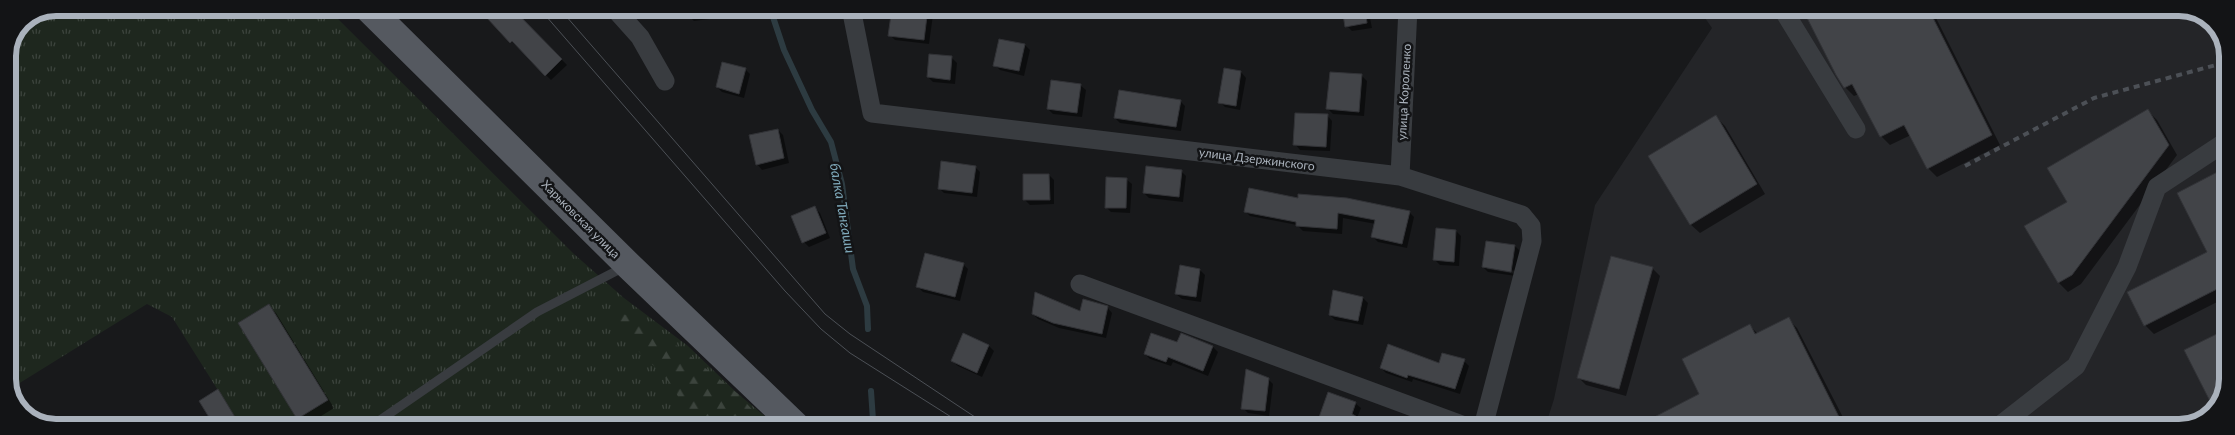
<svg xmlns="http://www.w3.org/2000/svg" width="2235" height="435" viewBox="0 0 2235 435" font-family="Lato,sans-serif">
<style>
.built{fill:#242528}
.grass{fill:url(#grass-tufts)}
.forest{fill:url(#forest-firs)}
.shadow{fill:#0007}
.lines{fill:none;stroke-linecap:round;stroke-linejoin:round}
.stream{stroke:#2d3b41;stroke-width:6}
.building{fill:#424448;stroke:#323337}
.lane{stroke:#393c40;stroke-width:9}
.street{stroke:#393c40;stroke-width:19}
.primary{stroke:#555960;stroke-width:28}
.tram{stroke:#4c5056;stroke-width:1}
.rail{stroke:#4c5056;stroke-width:4;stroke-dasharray:6 5;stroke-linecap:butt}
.labels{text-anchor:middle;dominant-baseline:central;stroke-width:5;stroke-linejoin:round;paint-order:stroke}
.street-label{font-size:12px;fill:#aab2bc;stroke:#131416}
.water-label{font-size:14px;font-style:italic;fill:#7ea8b9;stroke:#131416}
.rim{fill:none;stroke:#aab2bc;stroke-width:6}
</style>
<defs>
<pattern id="grass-tufts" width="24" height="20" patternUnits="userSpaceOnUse" patternTransform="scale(1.25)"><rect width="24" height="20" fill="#1e271e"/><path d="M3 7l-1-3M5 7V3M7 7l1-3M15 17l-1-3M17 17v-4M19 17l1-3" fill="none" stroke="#3c443d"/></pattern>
<pattern id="forest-firs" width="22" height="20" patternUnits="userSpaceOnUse" patternTransform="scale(1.25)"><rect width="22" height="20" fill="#1e271e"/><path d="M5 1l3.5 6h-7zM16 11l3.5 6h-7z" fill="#3c443d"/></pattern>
</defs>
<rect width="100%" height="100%" fill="#18191b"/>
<path class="built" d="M1698 8H2188L2215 24 2227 50V388L2211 416 2179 427H1545L1554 399 1595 205 1712 28Z"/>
<path class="grass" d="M57 8H327L574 254 624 298 688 346 737 393 778 427H241L172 317 147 304 10 389 8 385V56L22 22Z"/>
<path class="forest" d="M620 313 639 319 663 335 737 393 768 427H687C684 376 633 357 610 318Z"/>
<path class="shadow" d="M501 8H511L567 65 551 80 489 19Z
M688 8H715L717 18 694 21 689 16Z
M893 8 928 10 933 15 929 44 895 40 890 35Z
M1275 8H1295V15L1277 14Z
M1344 8H1368L1372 28 1352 31 1347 26Z
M1804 8H1931L2000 145 1937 177 1928 168 1911 135 1890 145 1881 136 1859 94 1854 96 1845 87Z
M1025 45 1030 50 1024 76 1000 70 995 65Z
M952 58 957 63 955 84 933 82 928 77Z
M745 69 750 74 744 98 722 92 717 87Z
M1241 72 1246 78 1240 110 1225 107 1220 102Z
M1331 73 1362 76 1367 81 1364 116 1333 114 1328 109Z
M1080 85 1086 90 1082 117 1053 114 1048 109Z
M1180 101 1185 106 1181 131 1120 123 1115 118Z
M2148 111 2157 120 2177 155 2081 284 2068 292 2059 283 2026 227 2068 202Z
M1327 115 1332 121 1330 151 1300 150 1295 144Z
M1716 117 1725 126 1765 194 1700 233 1690 224Z
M778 130 783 135 789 163 762 170 757 164Z
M975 167 980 172 977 197 944 193 939 188Z
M2227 168V297L2154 334 2145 325 2208 252Z
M1181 171 1186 176 1183 202 1149 198 1144 193Z
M1049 175 1054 180V204L1030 205 1025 200Z
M1126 179 1132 184 1130 213 1111 212 1106 207Z
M1299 199 1409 212 1414 217 1407 248 1378 242 1373 237 1376 224 1343 218 1342 234 1303 231 1297 225 1250 216 1245 211Z
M815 208 820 213 830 238 809 247 804 242Z
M1456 231 1461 236 1459 266 1440 265 1435 260Z
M1515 246 1520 251 1517 271 1487 267V269L1516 274V276L1488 272 1483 267Z
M963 264 968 269 960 301 923 292 918 287Z
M1652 268 1660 276 1626 396 1586 385 1579 378Z
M1200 270 1205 275 1201 302 1182 299 1176 294Z
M1363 298 1368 303 1363 325 1335 320 1330 315Z
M268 306 276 313 334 408 305 426 298 418Z
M1107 307 1112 313 1106 338 1059 328 1038 319 1033 314 1081 313Z
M1788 319 1797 328 1848 427H1645L1644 424 1701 395 1750 326 1758 334Z
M964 335 989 346 994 351 982 377 958 366 952 361Z
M1178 343 1213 347 1218 352 1208 376 1173 362 1171 366 1150 359 1145 354Z
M1464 361 1469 366 1460 394 1413 379 1412 382 1386 373 1381 368Z
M1268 379 1273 384 1269 416 1248 413 1243 408Z
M1355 403 1361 408 1357 418 1373 427H1322L1318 423Z"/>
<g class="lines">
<path class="stream" d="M770 8 784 50 812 110 831 142 842 184 853 269 867 306 868 329
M871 391 873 420"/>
</g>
<path class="building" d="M499 8H512L562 59 545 76 512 41 510 43 487 18Z
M892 8H928L924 40 888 36Z
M1342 8H1365L1367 23 1345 27Z
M1802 8H1928L1992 135 1927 169 1904 125 1880 137 1852 84 1844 88 1836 75Z
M999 39 1025 44 1019 71 993 66Z
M929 54 952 56 950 80 927 77Z
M722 62 746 68 739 94 716 87Z
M1224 68 1241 71 1236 106 1218 103Z
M1330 72 1362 74 1359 112 1326 109Z
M1051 80 1081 84 1077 113 1047 109Z
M1119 90 1181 100 1176 127 1114 118Z
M2148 109 2169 145 2072 275 2058 283 2024 226 2067 202 2047 168Z
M1295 113 1328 114 1326 147 1293 145Z
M1716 115 1757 184 1690 225 1648 156Z
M778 129 784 158 756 165 749 135Z
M941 161 976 166 972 193 938 189Z
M1146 166 1182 170 1179 197 1143 193Z
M2227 167V284L2144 326 2127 292 2207 252 2177 193Z
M1023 174H1049L1050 200H1023Z
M1106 177 1127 178 1126 208H1105Z
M1249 188 1298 198V194L1347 198 1410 211 1402 244 1371 237 1375 220 1338 213 1337 229 1296 226V222L1244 212Z
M815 206 826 233 802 243 791 216Z
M1436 228 1456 230 1454 262 1433 260Z
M1486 241 1515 245 1511 272 1482 267Z
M925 253 964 263 955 297 916 287Z
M1611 256 1653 267 1619 389 1577 378Z
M1180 265 1200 269 1196 297 1175 294Z
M1333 290 1363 297 1358 321 1329 315Z
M1035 292 1080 311 1083 299 1108 306 1102 334 1053 323 1032 314Z
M269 304 328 400 297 419 238 323Z
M1789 317 1844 427H1635L1699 394 1682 359 1750 324 1755 334Z
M2227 329V388L2214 409 2184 350Z
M963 333 989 345 977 373 951 361Z
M1151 333 1177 342 1181 333 1213 346 1203 371 1168 357 1166 362 1144 354Z
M1388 344 1439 363 1442 353 1465 359 1455 389 1408 375 1407 378 1380 368Z
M1246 369 1269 378 1265 411 1241 409Z
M218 389 241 427H215L199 401Z
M1328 392 1356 402 1352 414 1375 427H1327L1317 423Z"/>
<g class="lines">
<path class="lane" d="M370 427 537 312 626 266"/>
<path class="street" d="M614 8 640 37 665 81
M851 8 872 113 1400 176 1522 215 1531 226 1532 241 1483 427
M1782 8 1856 129
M1400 176 1408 8
M1080 284 1467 427
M1998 427 2076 366 2127 267 2157 187 2227 141"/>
<path class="primary" d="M368 8 628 265 797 427"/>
<path class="tram" d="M539 8 785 291 821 329 850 353 967 427
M559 8 825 314 850 334 990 427"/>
<path class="rail" d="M1965 166 2094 98 2227 62"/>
</g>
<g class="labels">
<g class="street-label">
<text transform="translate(1404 92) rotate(-87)">улица Короленко</text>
<text transform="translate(1257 159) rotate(7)">улица Дзержинского</text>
<text transform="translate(581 219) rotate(45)">Харьковская улица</text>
</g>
<g class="water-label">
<text transform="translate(843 208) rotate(80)">балка Тангаши</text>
</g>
</g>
<path d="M0 0H2235V435H0ZM56 16H2179A40 40 0 0 1 2219 56V379A40 40 0 0 1 2179 419H56A40 40 0 0 1 16 379V56A40 40 0 0 1 56 16Z" fill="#131416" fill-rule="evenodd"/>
<path class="rim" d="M56 16H2179A40 40 0 0 1 2219 56V379A40 40 0 0 1 2179 419H56A40 40 0 0 1 16 379V56A40 40 0 0 1 56 16Z"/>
</svg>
